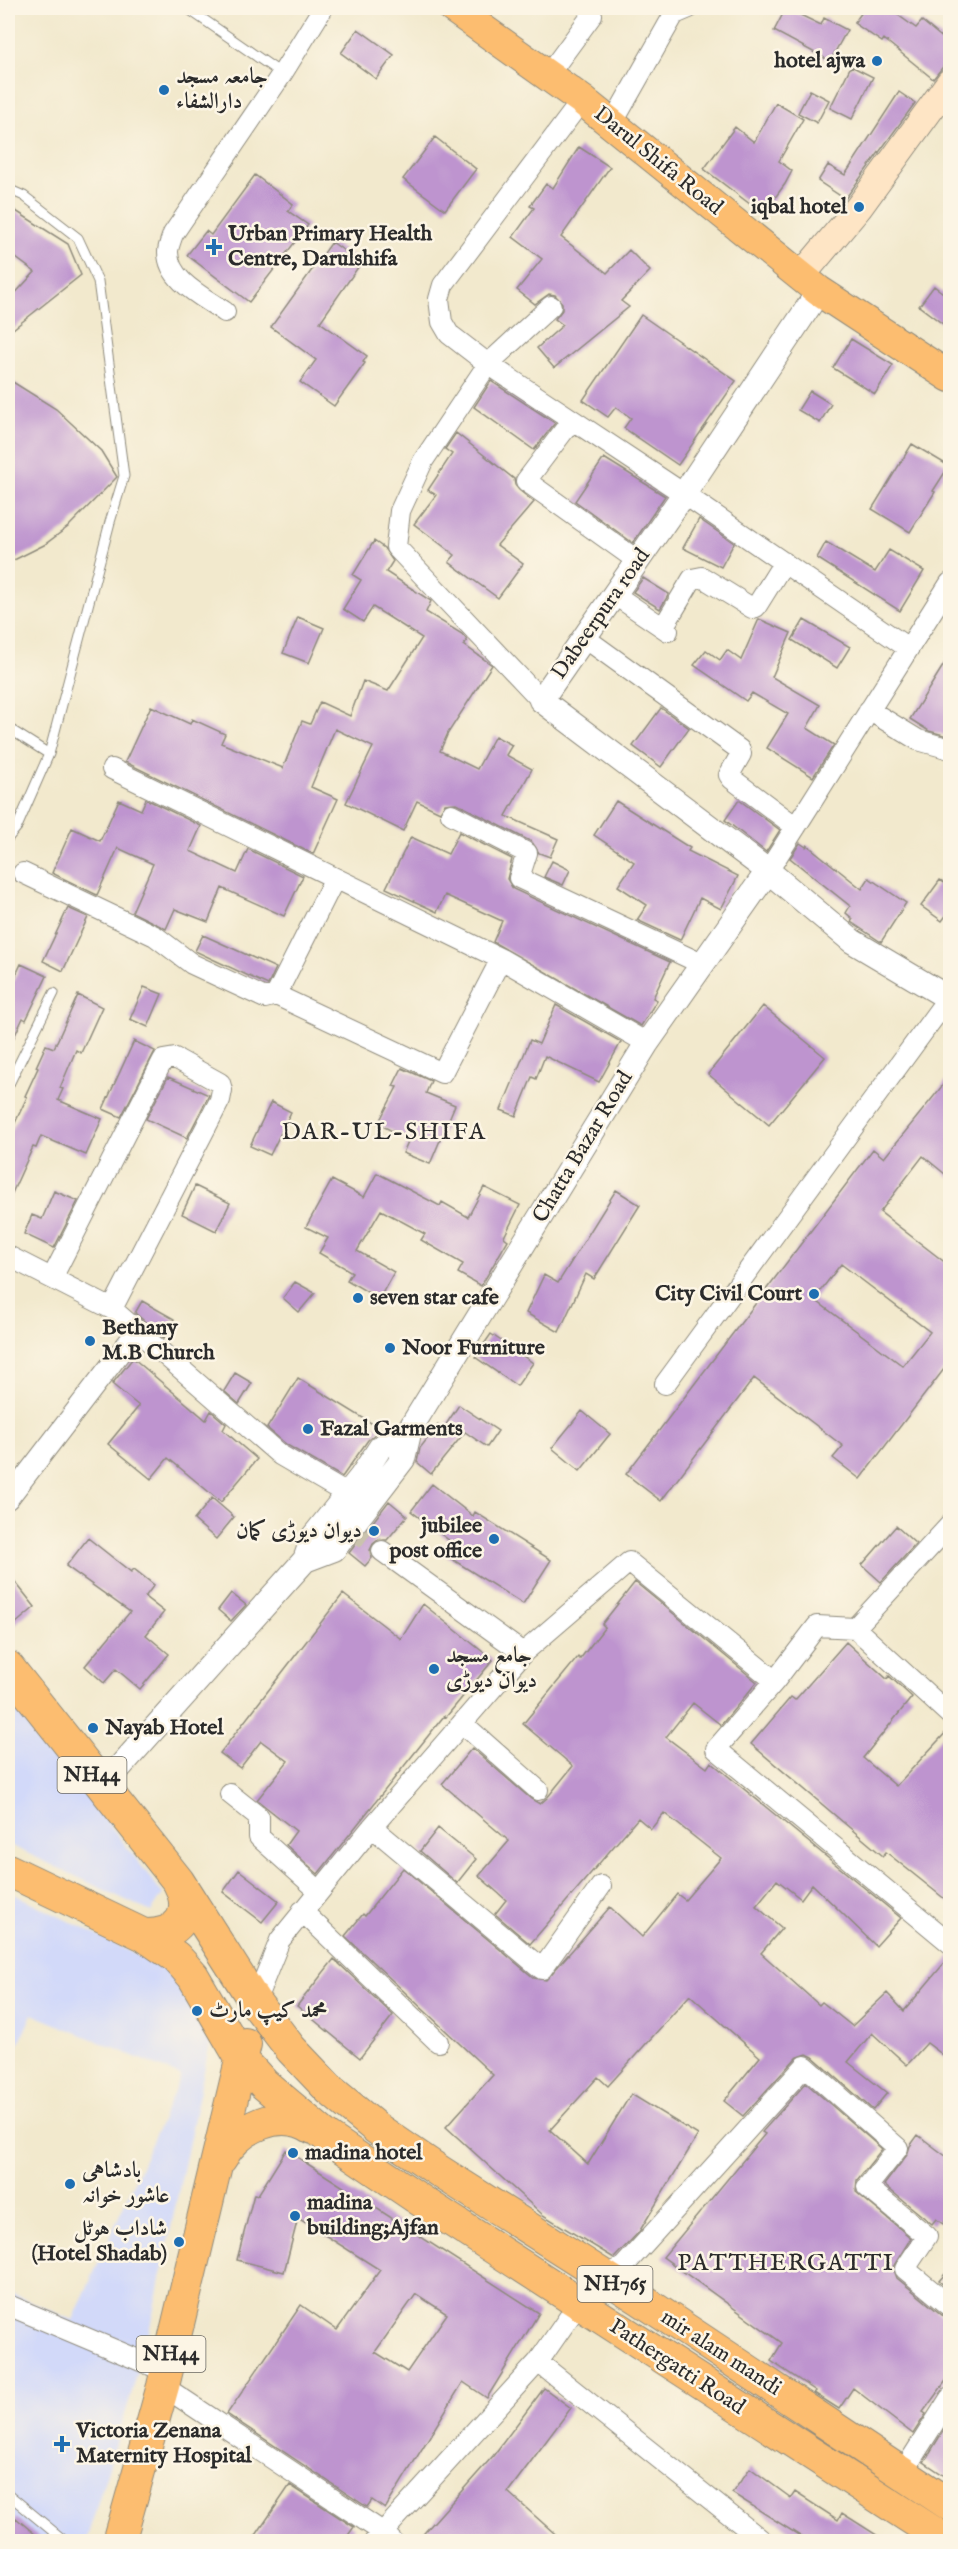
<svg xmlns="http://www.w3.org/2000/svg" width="958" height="2549" viewBox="0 0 958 2549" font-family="'IM FELL English',Amiri,serif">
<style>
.built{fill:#d2d9f9}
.building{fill:#be94cf;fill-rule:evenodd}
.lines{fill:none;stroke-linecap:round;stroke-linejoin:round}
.minor-tunnel{stroke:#cac3ad;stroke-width:20;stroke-dasharray:20 10;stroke-linecap:butt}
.service-casing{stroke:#8e8a7c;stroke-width:11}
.minor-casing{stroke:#8e8a7c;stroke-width:22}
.tertiary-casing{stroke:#8e8a7c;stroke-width:26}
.secondary-casing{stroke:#8e8a7c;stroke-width:29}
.primary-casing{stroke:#8e8a7c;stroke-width:32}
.trunk-casing{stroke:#8e8a7c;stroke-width:34}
.service{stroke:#fff;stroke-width:9}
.minor{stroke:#fff;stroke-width:20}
.tertiary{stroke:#fff;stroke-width:24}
.secondary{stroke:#fee5c5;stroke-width:27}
.primary{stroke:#fcbd6f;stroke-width:30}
.trunk{stroke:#fcbd6f;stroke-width:32}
.poi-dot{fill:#1f6fb2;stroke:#fcf5e5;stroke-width:2}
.labels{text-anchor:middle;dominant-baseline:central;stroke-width:5;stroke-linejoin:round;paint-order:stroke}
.shield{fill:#fcf5e5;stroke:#6a6863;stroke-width:1.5}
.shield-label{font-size:21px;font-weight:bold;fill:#2b2b2b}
.poi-label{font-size:22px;font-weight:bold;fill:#2b2b2b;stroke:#fcf5e5;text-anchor:start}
.street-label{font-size:22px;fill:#2b2b2b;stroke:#fcf5e5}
.neighbourhood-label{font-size:24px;letter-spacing:1.5px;fill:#2b2b2b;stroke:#fcf5e5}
</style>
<rect width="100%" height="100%" fill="#fcf5e5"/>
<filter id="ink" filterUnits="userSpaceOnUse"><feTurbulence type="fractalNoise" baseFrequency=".0167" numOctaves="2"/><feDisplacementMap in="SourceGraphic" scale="12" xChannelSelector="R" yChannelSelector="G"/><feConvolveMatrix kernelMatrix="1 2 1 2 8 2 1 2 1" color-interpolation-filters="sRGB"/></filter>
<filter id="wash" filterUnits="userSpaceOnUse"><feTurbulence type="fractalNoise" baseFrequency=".008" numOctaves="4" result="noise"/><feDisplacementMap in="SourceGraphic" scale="24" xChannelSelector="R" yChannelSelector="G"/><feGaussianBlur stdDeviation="1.35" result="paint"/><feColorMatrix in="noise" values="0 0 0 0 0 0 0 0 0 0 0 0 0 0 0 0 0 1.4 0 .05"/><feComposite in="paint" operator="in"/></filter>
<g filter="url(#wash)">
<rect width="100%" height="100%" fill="#f2e9cd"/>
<path class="built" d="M8 1693 163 1894 151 1912 8 1844Z
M8 1891 197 1985 213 2028 146 2346 86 2541H8V2292L73 2320 181 2076 32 2014 8 2069Z"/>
<g id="blocks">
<path class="building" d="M786 8 821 25 824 18 847 30 830 61 774 31Z
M865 8H888L916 28 922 21 951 45V57L933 79 884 39 882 42 854 23Z
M358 29 394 55 376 79 341 53Z
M851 66 873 77 852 119 830 108Z
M810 90 829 100 817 123 798 113Z
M899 92 915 103 845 199 818 181 828 165 845 175Z
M776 103 803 119 779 161 792 171 785 184 763 214 704 169 735 127 754 142Z
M435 137 476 169 445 210 403 179Z
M579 147 610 167 561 237 607 273 629 250 650 271 621 301 629 307 554 368 537 348 563 325 555 319 562 310V303L555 295 549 294 535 304 517 290 542 259 513 237 534 208 530 206 546 184 553 188Z
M255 175 293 204 288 211 308 225 249 302 187 255 206 231 211 235Z
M8 206 68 244 81 275 8 333V301L35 272 8 252Z
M332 242 361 263 320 322 367 356 363 362 365 363 334 406 300 382 316 360 271 327Z
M934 286 951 299V330L919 306Z
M641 315 736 381 678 465 624 428 631 418 616 407 608 417 583 400Z
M851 339 893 365 875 394 833 368Z
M8 379 56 409 101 451 117 477 68 527 44 545 8 563Z
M491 381 555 423 534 450 474 407Z
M810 391 831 404 820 423 798 410Z
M456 433 514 479 515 485 519 490 534 502 497 545 523 564 498 598 449 562 455 555 414 524 436 495 428 490 452 454 445 449Z
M912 444 949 466 933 491 935 492 910 532 872 509Z
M604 458 665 496 633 543 575 501Z
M699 519 734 543 721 567 683 548Z
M374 541 384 548 393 561 386 572 431 601 426 612 462 634 467 640 464 645 492 665 448 733 440 751 477 769 495 736 512 745 506 755 532 769 506 816 558 839 550 857 539 853 532 842 456 803 445 804 440 812 417 801 403 831 346 803 373 747 335 729 311 787 338 799 313 854 125 762 151 706 190 724 192 719 225 734 221 743 283 768 302 721 310 724 320 702 350 716 363 681 388 691 422 638 373 607 363 622 343 609 361 580 353 575Z
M826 542 875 572 889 550 924 571 900 611 817 558Z
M643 578 669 594 660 609 633 592Z
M298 617 324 628 309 663 283 653Z
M759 619 791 633 772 677 820 705 807 728 834 745 813 777 767 748 788 714 752 693 746 701 694 665 706 650 720 660 727 650 741 660Z
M804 620 850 647 837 668 792 640Z
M951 653V737L929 731 910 719Z
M661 708 689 728 661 767 633 746Z
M146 799 201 826 190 851 237 873 248 849 303 876 284 916 222 888 208 922 175 909 166 929 132 912 153 864 118 848 97 895 52 873 72 828 100 841 119 800 141 810Z
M739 800 780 830 766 852 725 820Z
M616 801 690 848 688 851 738 876 721 909 700 898 680 940 637 920 647 905 618 886 634 862 594 835Z
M459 832 512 859 507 879 513 889 670 962 653 998 657 1000 641 1026 493 942 502 921 445 895 437 912 386 888 411 837 448 854Z
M800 843 806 847 807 845 862 889 869 878 906 903 881 942 851 922 853 919 846 913 850 906 790 858Z
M552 861 570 870 563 885 544 877Z
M940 880 951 887V909L942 921 921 906Z
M68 908 88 917 63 971 43 961Z
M203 935 276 968 268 985 195 951Z
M21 964 47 976 26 1020 23 1018 8 1050V992Z
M144 987 162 994 148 1027 130 1019Z
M78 995 102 1007 81 1053 76 1050 60 1088 63 1089 58 1100 102 1119 86 1155 41 1136 36 1148 33 1147 8 1202V1138L27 1097 25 1096 38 1068 36 1067 46 1045 54 1048Z
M556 1005 621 1042 599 1082 545 1056 536 1079 532 1077 516 1116 501 1110 530 1040 539 1044Z
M763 1006 825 1057 769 1125 708 1074Z
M134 1041 155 1051 121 1117 103 1109Z
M402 1068 431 1081 426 1093 455 1105 430 1164 403 1153 409 1139 378 1124 397 1087 393 1086Z
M951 1075V1179L923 1156 880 1212 951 1267V1360L860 1479 833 1458 843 1446 754 1378 661 1501 626 1474 873 1149 884 1158ZM841 1264 930 1332 903 1366 814 1299Z
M168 1077 209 1095 187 1138 146 1119Z
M271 1102 291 1112 270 1155 250 1146Z
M377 1173 440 1206 442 1202 468 1217 484 1187 520 1205 504 1237 508 1240 481 1286 458 1273 463 1264 421 1240 425 1234 381 1210 357 1251 394 1272 379 1299 347 1280 352 1272 319 1253 328 1238 306 1227 332 1180 364 1197Z
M195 1186 230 1203 216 1231 182 1214Z
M616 1190 640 1205 594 1279 586 1274 559 1332 526 1313 544 1275 558 1283Z
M54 1191 78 1201 54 1248 24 1234 32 1215 42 1219Z
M295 1282 315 1293 299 1312 283 1298Z
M142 1301 174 1319 164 1338 135 1313Z
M491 1334 533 1363 517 1386 475 1357Z
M133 1358 206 1420 211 1411 226 1424 223 1430 257 1459 221 1502 168 1458 151 1479 108 1444 139 1406 112 1384Z
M235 1373 252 1383 239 1404 224 1391Z
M298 1378 381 1429 368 1440 342 1477 287 1445 267 1428Z
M459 1405 498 1431 487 1447 465 1432 431 1474 417 1462 420 1448 438 1425 443 1429Z
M582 1411 610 1434 580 1471 552 1448Z
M432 1484 473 1516 475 1512 551 1560 523 1604 447 1556 455 1545 411 1511Z
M212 1498 234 1517 216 1539 194 1520Z
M389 1501 407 1516 387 1540H378L373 1544 370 1550 372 1558 365 1566 349 1553Z
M896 1526 916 1544 881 1582 862 1565Z
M88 1538 131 1572 134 1569 154 1585 145 1597 164 1612 146 1635 169 1654 140 1689 116 1669 104 1683 85 1666 130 1612 66 1566Z
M8 1573 35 1607 8 1630Z
M635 1582 757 1682 721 1725 693 1703 666 1737 707 1768 711 1762 901 1918 876 1946 812 1884 801 1899 777 1880 756 1906 782 1928 761 1953 819 2005 822 2002 852 2026 887 1993 904 2011 951 1955V2061L927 2043 907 2065 872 2033 848 2062 887 2093 873 2110 813 2057 807 2054 796 2058 743 2116 724 2101 760 2057 690 1995 608 2086 598 2077 550 2130 588 2164 631 2094 698 2135 639 2232 614 2258 543 2215 446 2127 493 2075 345 1936 363 1914 365 1916 403 1868 534 1978 546 1980 610 1907 642 1937 677 1894 685 1900 721 1858 664 1813 651 1829 638 1818 530 1944 495 1914 506 1900 479 1876 509 1841 442 1784 472 1748 531 1799 540 1804 547 1798 573 1766 523 1724 578 1657 580 1659 605 1627 602 1624Z
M231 1593 246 1605 231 1621 218 1610Z
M343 1594 401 1639 423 1604 493 1660 446 1717 444 1716 318 1874 286 1845 296 1831 257 1800 288 1761 261 1741 240 1768 220 1753Z
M846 1642 887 1679 889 1676 912 1697 863 1758 896 1786 951 1727V1904L886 1852 883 1856 751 1744 791 1697 795 1700Z
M438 1828 476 1859 457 1883 420 1851Z
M239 1870 279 1901 262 1922 223 1892Z
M334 1959 393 2015 360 2058 297 2006Z
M806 2083 882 2149 857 2180 856 2192 911 2238 893 2267 897 2278 942 2315 951 2318V2374L923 2412 926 2414 913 2434 853 2388 839 2409 814 2393 816 2391 771 2361 782 2343 663 2257 765 2134 762 2132Z
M918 2135 951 2160V2213L943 2224 936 2219 932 2224 884 2185 907 2155 910 2146Z
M286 2150 539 2313 487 2398 463 2382 385 2509 372 2500 367 2507 227 2414 301 2305 337 2330 380 2270 298 2218 284 2272 237 2260 254 2194 258 2195ZM416 2294 447 2314 407 2372 375 2352Z
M951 2267V2291L939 2281Z
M544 2388 571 2408 508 2492 563 2541H417L493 2456Z
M945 2428 951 2431V2480L924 2462Z
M750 2468 791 2498 795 2492 838 2520 842 2513 886 2541H808L732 2493Z
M290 2485 354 2527 344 2541H252Z
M16 2518 43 2541H8V2528Z"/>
</g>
</g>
<g filter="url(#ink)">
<use href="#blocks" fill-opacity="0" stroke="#8e8a7c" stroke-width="1.5"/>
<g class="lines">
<path class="minor-tunnel" d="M350 1528 382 1551"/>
<g class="service-casing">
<path id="service" d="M187 8 282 74
M8 189 24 196 78 238 98 281 124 476 110 522 49 754 17 827 8 838
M8 728 49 754
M8 1086 54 993
M8 2494 66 2542"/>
</g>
<g class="minor-casing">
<path id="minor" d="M548 75 592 15
M582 100 443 285 439 299 442 322 449 334 488 364 684 494 908 648
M612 124 672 18 675 14 689 8
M225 312C204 297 168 281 168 252 168 247 171 240 173 234L282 74 323 8
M572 420 526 481 638 561
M615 595 668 631
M664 626 692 579 702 577 752 608 756 607 784 562
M585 638 740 750 741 754 729 775 732 779 796 827
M541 700 396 547 400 511 423 461 488 364 551 306
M869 710 918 740 950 749
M112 769 501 959 647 1043
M451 814 527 853 519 878 702 964
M768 871 950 583
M23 873 155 936 192 964 265 998 276 995 442 1073 501 959
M276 995 335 878
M8 1256 112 1309 280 1455 347 1494
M52 1278 163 1060 175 1058 220 1083 222 1090 220 1100 112 1309
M665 1384 948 998
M8 1499 136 1332
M950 1525 855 1628 817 1626 775 1681 716 1749 950 1943
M382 1551 523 1653
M855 1628 950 1715
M462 1723 538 1790
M230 1794 259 1817V1837L319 1891
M372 1827 542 1969 601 1886
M302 1911 438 2042
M255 2002 280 1940 372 1827 523 1653 629 1562 775 1681
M603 2276 623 2267 805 2066 898 2148 867 2187 927 2236 905 2269 950 2306
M8 2305 167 2372
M538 2362 764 2542
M163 2386 384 2533 393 2542
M903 2472 950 2398
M374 2542 538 2362 579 2303"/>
</g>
<g class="tertiary-casing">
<path id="tertiary" d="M819 291 684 494 541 700 768 871 852 941 950 999
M305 1560 334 1549 403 1459 410 1429 647 1043 768 871
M102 1787 305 1560 313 1537 361 1477 380 1448 410 1429"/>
</g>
<g class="secondary-casing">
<path id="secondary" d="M817 290 801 276 859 207 950 82"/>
</g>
<g class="primary-casing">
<path id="primary" d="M453 8 582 100 819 291 950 377"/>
</g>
<g class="trunk-casing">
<path id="trunk" d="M8 1667 178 1881 255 2002 291 2049 330 2090 376 2128 439 2171 640 2299 950 2505
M8 1870 144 1935 176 1957 193 1976 242 2060 264 2084 327 2137 420 2200 948 2542
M144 1935C178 1936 195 1915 179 1883
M221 2158C238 2128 280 2106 313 2128
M119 2542 163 2386 245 2044"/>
</g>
<use href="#service" class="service"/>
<use href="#minor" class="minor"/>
<use href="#tertiary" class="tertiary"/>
<use href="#secondary" class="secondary"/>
<use href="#primary" class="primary"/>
<use href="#trunk" class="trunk"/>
</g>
</g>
<g class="poi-dot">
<circle cx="877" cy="61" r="6"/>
<circle cx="164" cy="90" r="6"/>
<circle cx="859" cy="207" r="6"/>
<path d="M211 238h6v6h6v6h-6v6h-6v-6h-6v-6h6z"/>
<circle cx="814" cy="1294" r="6"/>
<circle cx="358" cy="1298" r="6"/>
<circle cx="90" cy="1341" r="6"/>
<circle cx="390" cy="1348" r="6"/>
<circle cx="308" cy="1429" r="6"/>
<circle cx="374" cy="1531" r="6"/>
<circle cx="494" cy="1539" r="6"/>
<circle cx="434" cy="1669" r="6"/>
<circle cx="93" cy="1728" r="6"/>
<circle cx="197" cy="2011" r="6"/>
<circle cx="293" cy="2153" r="6"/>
<circle cx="70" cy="2184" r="6"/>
<circle cx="295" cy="2216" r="6"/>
<circle cx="179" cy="2242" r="6"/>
<path d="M59 2435h6v6h6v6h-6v6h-6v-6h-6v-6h6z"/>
</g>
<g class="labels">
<g class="shield">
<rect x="57.5" y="1757" width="69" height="36" rx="4.5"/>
<rect x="577.5" y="2266" width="75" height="36" rx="4.5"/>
<rect x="136.5" y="2336" width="69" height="36" rx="4.5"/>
</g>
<g class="shield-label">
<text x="92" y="1775">NH44</text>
<text x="615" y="2284">NH765</text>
<text x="171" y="2354">NH44</text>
</g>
<g class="poi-label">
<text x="865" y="61" text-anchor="end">hotel ajwa</text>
<text x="176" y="77">جامعہ مسجد<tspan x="176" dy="25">دارالشفاء</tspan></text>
<text x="847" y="207" text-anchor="end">iqbal hotel</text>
<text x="228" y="234">Urban Primary Health<tspan x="228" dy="25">Centre, Darulshifa</tspan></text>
<text x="802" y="1294" text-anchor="end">City Civil Court</text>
<text x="370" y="1298">seven star cafe</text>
<text x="102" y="1328">Bethany<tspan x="102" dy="25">M.B Church</tspan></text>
<text x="402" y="1348">Noor Furniture</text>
<text x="320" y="1429">Fazal Garments</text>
<text x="482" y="1526" text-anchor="end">jubilee<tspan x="482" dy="25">post office</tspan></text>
<text x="362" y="1531" text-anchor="end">دیوان دیوڑی کمان</text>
<text x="446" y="1656">جامع مسجد<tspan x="446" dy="25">دیوان دیوڑی</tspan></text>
<text x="105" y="1728">Nayab Hotel</text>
<text x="209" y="2011">محمد کیپ مارٹ</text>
<text x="305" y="2153">madina hotel</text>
<text x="82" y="2171">بادشاہی<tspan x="82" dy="25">عاشور خوانہ</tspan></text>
<text x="307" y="2203">madina<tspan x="307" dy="25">building;Ajfan</tspan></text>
<text x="167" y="2229" text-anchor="end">شاداب ہوٹل<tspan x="167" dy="25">(Hotel Shadab)</tspan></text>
<text x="76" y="2431">Victoria Zenana<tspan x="76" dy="25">Maternity Hospital</tspan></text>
</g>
<g class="street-label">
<text transform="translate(658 161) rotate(39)">Darul Shifa Road</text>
<text transform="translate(601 614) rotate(-55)">Dabeerpura road</text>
<text transform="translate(583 1147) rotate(-59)">Chatta Bazar Road</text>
<text transform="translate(721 2353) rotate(33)">mir alam mandi</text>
<text transform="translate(677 2367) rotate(33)">Pathergatti Road</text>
</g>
<g class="neighbourhood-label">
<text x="384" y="1132">DAR-UL-SHIFA</text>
<text x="786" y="2263">PATTHERGATTI</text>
</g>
</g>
<rect width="958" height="2549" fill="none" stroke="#fcf5e5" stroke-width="30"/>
</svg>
